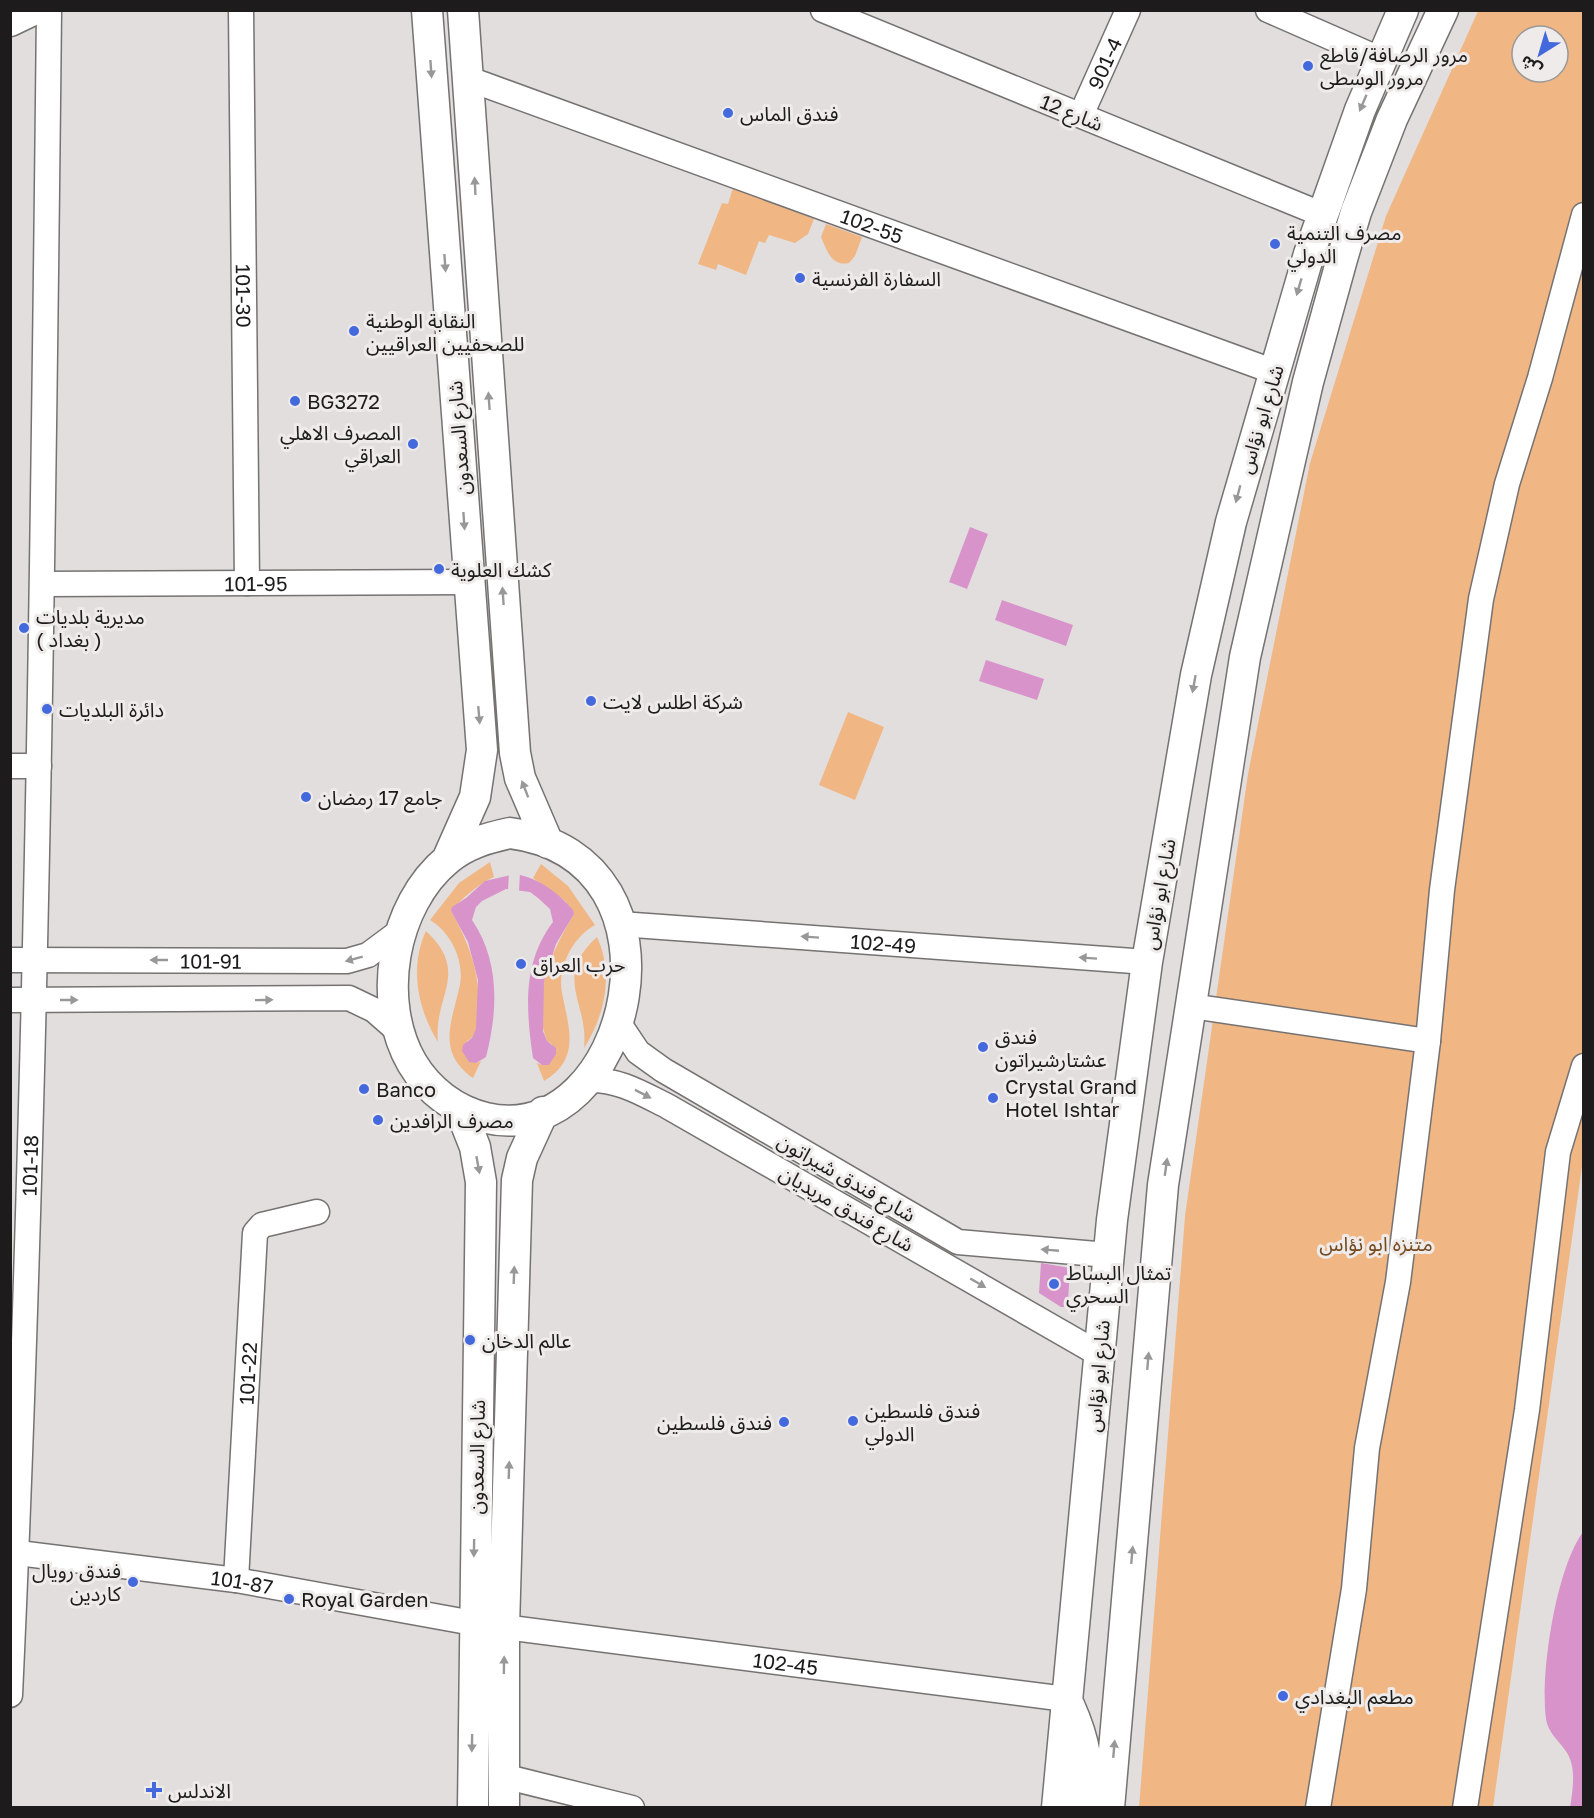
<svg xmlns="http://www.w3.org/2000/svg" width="1594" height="1818" viewBox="0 0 1594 1818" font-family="'Golos Text','Noto Sans Arabic',sans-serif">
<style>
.green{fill:#f0b784;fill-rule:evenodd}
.water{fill:#d793ca}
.pier{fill:#e2dede}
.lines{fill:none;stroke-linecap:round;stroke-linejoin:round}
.minor-casing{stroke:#767272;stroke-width:27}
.major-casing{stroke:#767272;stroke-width:33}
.minor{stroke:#fff;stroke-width:24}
.major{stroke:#fff;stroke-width:30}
.oneway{fill:#999898}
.poi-dot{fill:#4469dc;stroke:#efebeb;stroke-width:2}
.labels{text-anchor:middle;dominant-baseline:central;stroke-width:6;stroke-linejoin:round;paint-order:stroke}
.poi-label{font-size:20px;fill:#1d1b1b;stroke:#efebeb;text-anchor:start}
.street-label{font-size:20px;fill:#1d1b1b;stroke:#efebeb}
.park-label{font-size:20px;fill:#754a1e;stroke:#efebeb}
</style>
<rect width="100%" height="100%" fill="#e2dede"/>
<path class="green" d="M1478 11H1583L1584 1152 1493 1807 1139 1808 1185 1216 1248 774 1310 463 1386 216ZM1522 36H1558V72H1522Z
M733 188 814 219 808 234 795 243 769 235 765 243 759 241 746 275 718 264 716 270 698 264 722 203 728 204Z
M826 224 862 237 855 256 849 263C831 267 827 250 821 237Z
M848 712 884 727 855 800 819 785Z
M490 862 494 877C480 883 461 899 451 911 470 945 482 977 478 1017 477 1027 477 1036 467 1041L476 1063 481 1061 473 1078C437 1052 451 1024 459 989 466 964 452 933 430 920L459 883Z
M541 864 568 886 595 925C573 937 557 967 562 993 568 1025 582 1059 544 1081L537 1063 542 1065 552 1044 547 1041C530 997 552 951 574 914L565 901 533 878Z
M426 931C471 973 433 996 438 1042 418 1010 409 967 426 931Z
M597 937C614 973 605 1016 584 1048 589 1002 552 978 597 937Z"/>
<path class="water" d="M970 527 988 534 967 589 949 582Z
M1002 600 1073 625 1066 646 995 620Z
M986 660 1044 679 1037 700 979 681Z
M515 874C539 878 557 892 573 910L574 914 556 944 544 982 543 1031 547 1041 556 1048V1054L549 1065H542L533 1058C526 1010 522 963 553 922L550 909 538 898 530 892 506 889 482 901 476 907 472 920C500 961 498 1011 486 1057L476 1063 469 1062 462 1051 463 1045 472 1038 476 1029 478 980 468 942 451 911 452 907 466 898 485 881Z
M1041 1263 1070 1268 1068 1303 1064 1307H1061L1039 1293Z
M1583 1532 1584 1807 1570 1808C1573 1789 1577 1765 1565 1750 1558 1740 1548 1732 1546 1719 1540 1673 1556 1569 1583 1532Z"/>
<path class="pier" d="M509 871 520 872 519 892H508Z"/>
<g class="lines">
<g class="minor-casing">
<g id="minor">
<path id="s1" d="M241 10 247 583"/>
<path d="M823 10 1321 214"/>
<path d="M1268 10 1382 60"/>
<path id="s2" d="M469 79 1275 372"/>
<path id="s3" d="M1081 115 1128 10"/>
<path id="s4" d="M43 584 468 582"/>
<path d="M10 766H39"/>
<path id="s5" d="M620 924 1147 962"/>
<path id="s6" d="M10 960 347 961 368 955 403 929"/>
<path d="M10 1000 349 998 374 1010 398 1031"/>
<path d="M1191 1006 1428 1041"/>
<path d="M618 1022 638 1052 663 1070 958 1242 1108 1255"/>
<path d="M588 1080C618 1079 641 1093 667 1106L1099 1354"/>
<path id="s7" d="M10 1552 236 1580 473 1623"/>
<path id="s8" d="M236 1580 255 1233 262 1225 317 1212"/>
<path id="s9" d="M504 1627 1066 1699"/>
<path id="s10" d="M10 1695C36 1134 43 572 49 10"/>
<path d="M503 1776 632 1808"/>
<path d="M1318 1808 1354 1589 1367 1448 1398 1282 1428 1041 1442 890 1481 599 1507 484 1540 378 1584 215"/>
<path d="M1465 1808 1527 1410 1558 1152 1584 1066"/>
</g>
</g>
<g class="major-casing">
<path id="major" d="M427 10 482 750 475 797 447 860
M463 10 515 753 520 778 548 843
M10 21 33 10
M510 833C701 858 630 1151 486 1118 455 1111 428 1090 412 1063 376 1001 392 905 448 859 466 844 487 838 510 833Z
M460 1109 475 1147 481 1182 473 1808
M1069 1705C1086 1743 1089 1766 1086 1808
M504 1808V1627L517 1180 522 1158 543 1112
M1057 1808 1112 1220 1147 962 1196 675 1231 522 1309 254 1360 110 1403 10
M1109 1808 1163 1185 1245 657 1308 382 1342 259 1356 212 1392 119 1443 10"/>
</g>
<use href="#minor" class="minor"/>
<use href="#major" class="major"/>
</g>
<defs><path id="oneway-solid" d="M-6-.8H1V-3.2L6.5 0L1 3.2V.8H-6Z" transform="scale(1.5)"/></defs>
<g class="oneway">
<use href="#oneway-solid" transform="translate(431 69) rotate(86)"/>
<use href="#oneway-solid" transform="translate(1363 103) rotate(113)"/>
<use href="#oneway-solid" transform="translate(475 186) rotate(-93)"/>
<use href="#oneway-solid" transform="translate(445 263) rotate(86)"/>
<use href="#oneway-solid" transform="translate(1299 287) rotate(106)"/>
<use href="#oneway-solid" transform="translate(489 401) rotate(-94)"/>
<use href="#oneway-solid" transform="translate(1238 494) rotate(105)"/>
<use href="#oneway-solid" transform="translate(464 521) rotate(86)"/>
<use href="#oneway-solid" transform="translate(503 596) rotate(-94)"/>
<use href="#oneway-solid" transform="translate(1194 684) rotate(100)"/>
<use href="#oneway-solid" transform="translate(479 715) rotate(85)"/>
<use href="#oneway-solid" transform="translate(525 789) rotate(-111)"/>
<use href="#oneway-solid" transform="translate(810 937) rotate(-176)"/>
<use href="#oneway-solid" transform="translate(1088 958) rotate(-176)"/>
<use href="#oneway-solid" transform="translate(354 959) rotate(165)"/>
<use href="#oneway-solid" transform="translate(159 960) rotate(-180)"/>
<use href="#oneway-solid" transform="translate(69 1000)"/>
<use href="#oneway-solid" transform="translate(264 1000) rotate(-1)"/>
<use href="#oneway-solid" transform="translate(643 1094) rotate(27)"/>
<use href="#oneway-solid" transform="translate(478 1165) rotate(80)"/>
<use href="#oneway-solid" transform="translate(1166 1167) rotate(-82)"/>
<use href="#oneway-solid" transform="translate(1050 1250) rotate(-175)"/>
<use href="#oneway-solid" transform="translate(514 1275) rotate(-88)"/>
<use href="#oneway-solid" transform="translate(978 1283) rotate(30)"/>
<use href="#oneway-solid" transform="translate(1148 1361) rotate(-85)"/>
<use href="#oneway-solid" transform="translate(509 1470) rotate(-88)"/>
<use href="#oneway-solid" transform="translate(474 1548) rotate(91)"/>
<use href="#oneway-solid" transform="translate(1132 1555) rotate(-85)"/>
<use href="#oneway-solid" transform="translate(504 1665) rotate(-89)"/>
<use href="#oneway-solid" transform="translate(472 1743) rotate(91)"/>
<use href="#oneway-solid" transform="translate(1114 1749) rotate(-85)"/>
</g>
<g class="poi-dot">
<circle cx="1308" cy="66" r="6"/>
<circle cx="728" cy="113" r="6"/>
<circle cx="1275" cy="244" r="6"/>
<circle cx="800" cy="278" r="6"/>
<circle cx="354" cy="331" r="6"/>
<circle cx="295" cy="401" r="6"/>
<circle cx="413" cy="444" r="6"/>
<circle cx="439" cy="569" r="6"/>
<circle cx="24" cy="628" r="6"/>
<circle cx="591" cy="701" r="6"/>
<circle cx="47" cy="709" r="6"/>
<circle cx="306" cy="797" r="6"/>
<circle cx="521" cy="964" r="6"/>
<circle cx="983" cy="1047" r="6"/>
<circle cx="364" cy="1089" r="6"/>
<circle cx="993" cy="1098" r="6"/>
<circle cx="378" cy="1120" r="6"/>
<circle cx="1054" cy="1284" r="6"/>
<circle cx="470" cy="1340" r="6"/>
<circle cx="853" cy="1421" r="6"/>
<circle cx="784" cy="1422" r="6"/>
<circle cx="133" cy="1582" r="6"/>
<circle cx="289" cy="1599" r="6"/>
<circle cx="1283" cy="1696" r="6"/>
<path d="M151 1781h6v6h6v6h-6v6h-6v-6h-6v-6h6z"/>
</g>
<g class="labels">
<g class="poi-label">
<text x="1320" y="54">مرور الرصافة/قاطع<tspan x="1320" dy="23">مرور الوسطى</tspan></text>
<text x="740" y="113">فندق الماس</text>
<text x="1287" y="232">مصرف التنمية<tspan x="1287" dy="23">الدولي</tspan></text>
<text x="812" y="278">السفارة الفرنسية</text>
<text x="366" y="320">النقابة الوطنية<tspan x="366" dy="23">للصحفيين العراقيين</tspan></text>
<text x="307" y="401">BG3272</text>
<text x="401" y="432" text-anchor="end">المصرف الاهلي<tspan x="401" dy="23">العراقي</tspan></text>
<text x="451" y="569">كشك العلوية</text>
<text x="36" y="616">مديرية بلديات<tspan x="36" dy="23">( بغداد )</tspan></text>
<text x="603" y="701">شركة اطلس لايت</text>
<text x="59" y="709">دائرة البلديات</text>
<text x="318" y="797">جامع 17 رمضان</text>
<text x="533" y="964">حرب العراق</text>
<text x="995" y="1036">فندق<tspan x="995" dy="23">عشتارشيراتون</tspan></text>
<text x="1005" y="1086">Crystal Grand<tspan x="1005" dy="23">Hotel Ishtar</tspan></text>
<text x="376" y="1089">Banco</text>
<text x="390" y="1120">مصرف الرافدين</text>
<text x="1066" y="1272">تمثال البساط<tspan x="1066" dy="23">السحري</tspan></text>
<text x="482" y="1340">عالم الدخان</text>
<text x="865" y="1410">فندق فلسطين<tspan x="865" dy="23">الدولي</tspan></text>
<text x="772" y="1422" text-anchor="end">فندق فلسطين</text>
<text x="121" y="1570" text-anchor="end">فندق رويال<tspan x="121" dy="23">كاردين</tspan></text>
<text x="301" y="1599">Royal Garden</text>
<text x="1295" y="1696">مطعم البغدادي</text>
<text x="168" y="1790">الاندلس</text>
</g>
<g class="street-label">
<text stroke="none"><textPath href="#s3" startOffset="57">901-4</textPath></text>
<text transform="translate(1072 112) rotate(22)">شارع 12</text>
<text stroke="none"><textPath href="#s2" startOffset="429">102-55</textPath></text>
<text stroke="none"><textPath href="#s1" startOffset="286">101-30</textPath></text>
<text transform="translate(1260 419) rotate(-73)">شارع ابو نؤاس</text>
<text transform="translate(458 438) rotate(-94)">شارع السعدون</text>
<text stroke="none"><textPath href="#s4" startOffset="213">101-95</textPath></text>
<text transform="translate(1158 894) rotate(-80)">شارع ابو نؤاس</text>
<text stroke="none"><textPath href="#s5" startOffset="264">102-49</textPath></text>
<text stroke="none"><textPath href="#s6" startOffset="201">101-91</textPath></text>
<text stroke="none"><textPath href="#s10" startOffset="530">101-18</textPath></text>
<text transform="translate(847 1177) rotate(30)">شارع فندق شيراتون</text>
<text transform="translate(847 1208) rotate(30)">شارع فندق مريديان</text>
<text stroke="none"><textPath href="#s8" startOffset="207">101-22</textPath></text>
<text transform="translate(1097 1376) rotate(-85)">شارع ابو نؤاس</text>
<text transform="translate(476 1457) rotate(-89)">شارع السعدون</text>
<text stroke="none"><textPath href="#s7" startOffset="234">101-87</textPath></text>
<text stroke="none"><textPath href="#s9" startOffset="284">102-45</textPath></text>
</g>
<g class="park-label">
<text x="1376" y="1243">متنزه ابو نؤاس</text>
</g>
</g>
<rect width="1594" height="1818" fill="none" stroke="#1d1b1b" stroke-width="24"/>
<g transform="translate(1540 54) rotate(217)"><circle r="28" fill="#efebeb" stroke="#9b9898" stroke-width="1.5"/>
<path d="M0-4.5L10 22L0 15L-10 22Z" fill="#4469dc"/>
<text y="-9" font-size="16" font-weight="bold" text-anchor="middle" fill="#1d1b1b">ش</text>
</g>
</svg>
